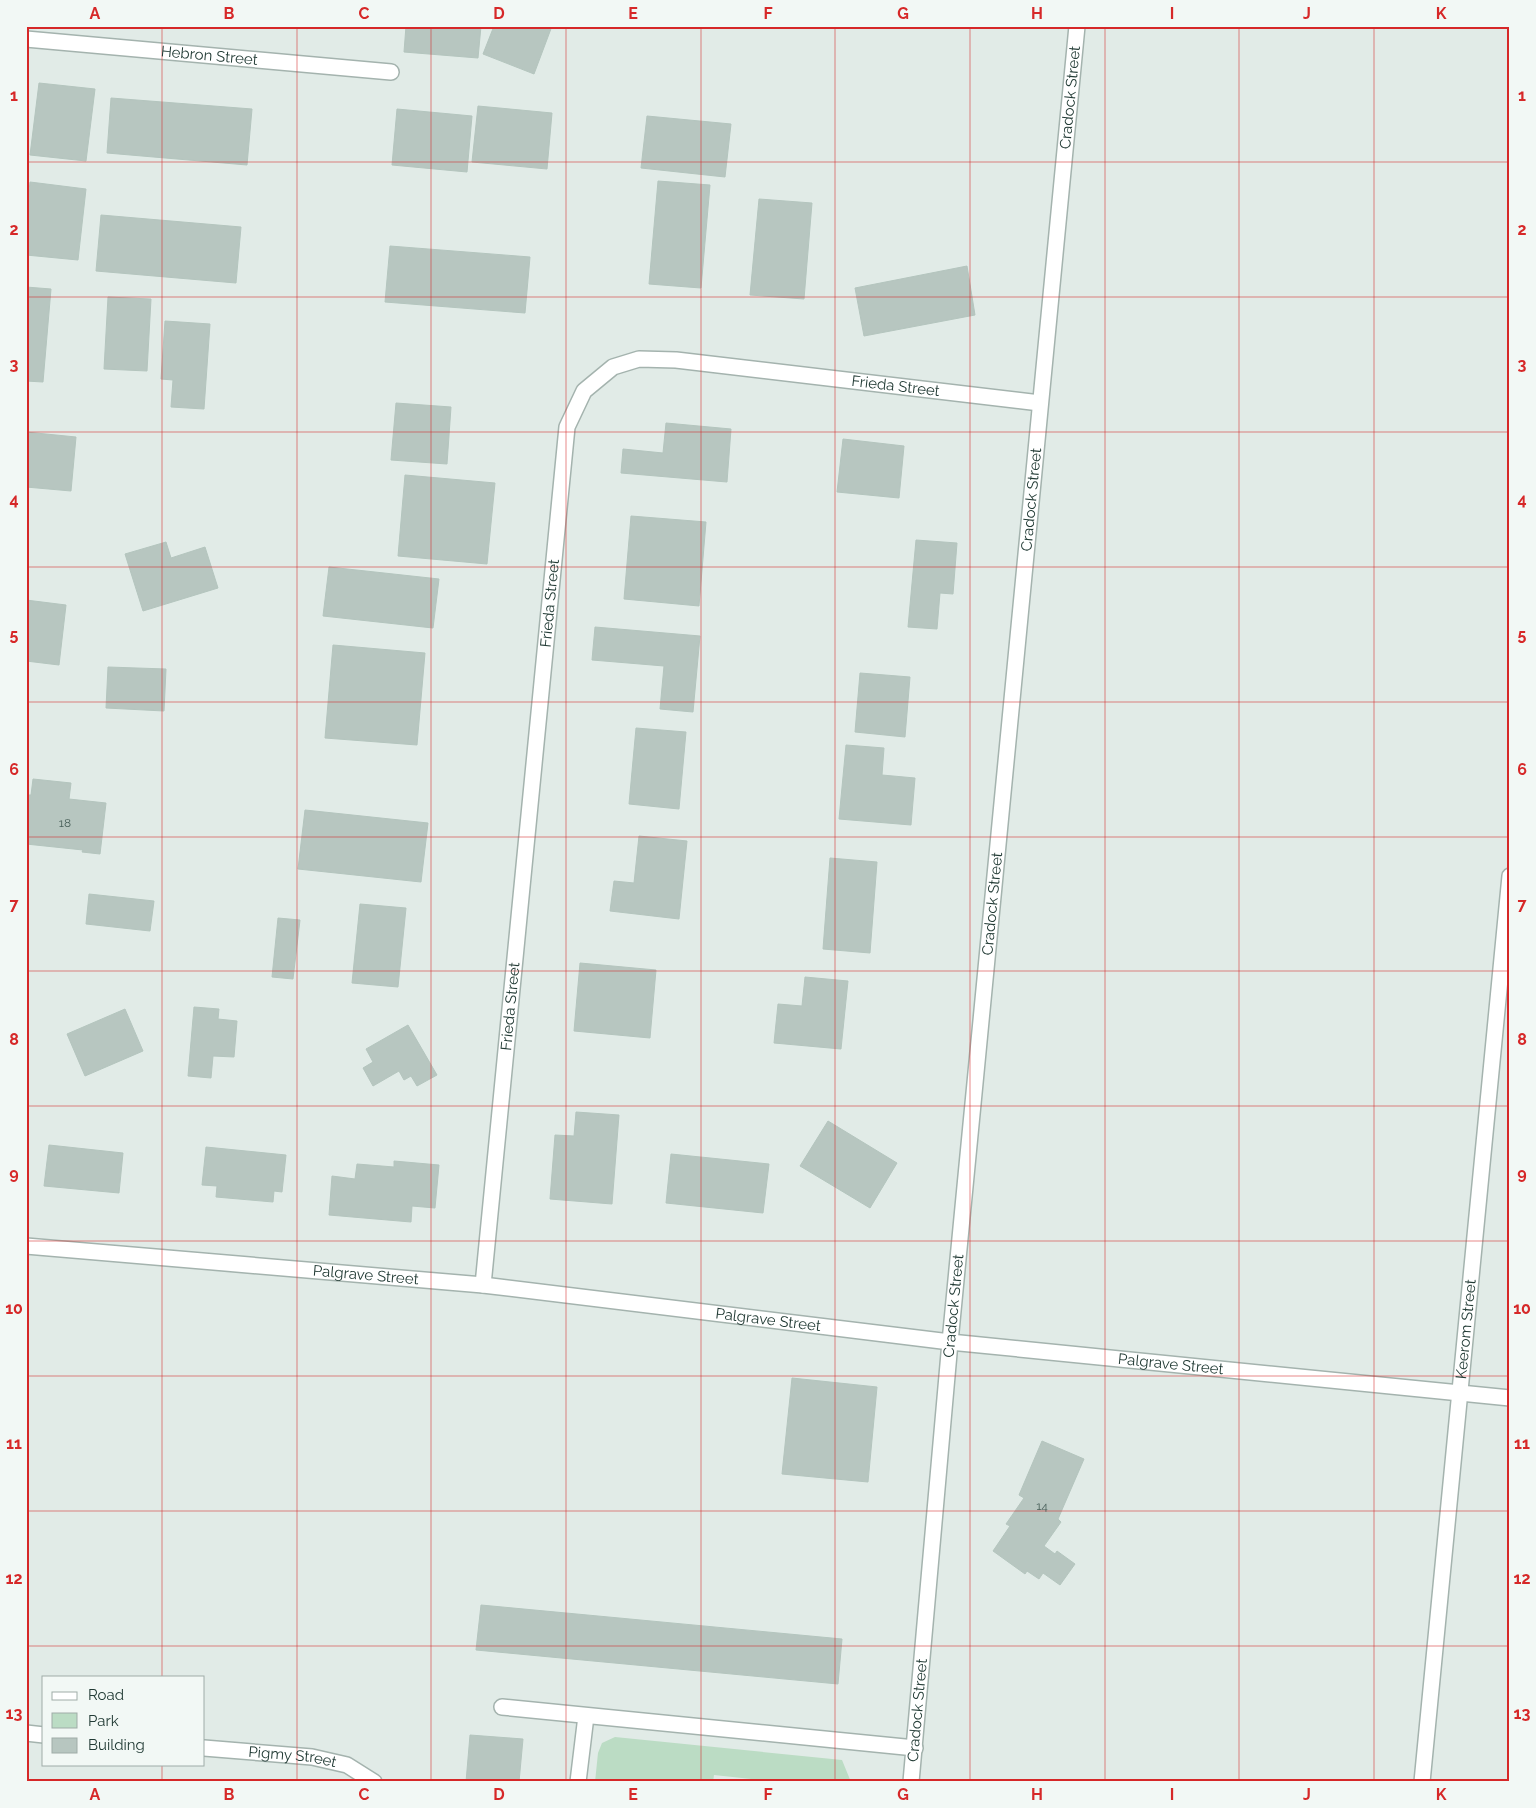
<svg xmlns="http://www.w3.org/2000/svg" width="1536" height="1808" viewBox="0 0 1536 1808" font-family="Raleway,sans-serif">
<style>
.green{fill:#bbdcc4}
.building{fill:#b7c6c0;stroke:#b4c5be}
.lines{fill:none;stroke-linecap:round;stroke-linejoin:round}
.minor-casing{stroke:#a4b3ae;stroke-width:18}
.minor{stroke:#fff;stroke-width:15}
.grid{fill:none;stroke:#d62828;stroke-width:1;stroke-opacity:0.55}
.labels{text-anchor:middle;dominant-baseline:central;stroke-width:4;stroke-linejoin:round;paint-order:stroke}
.number-label{font-size:12px;fill:#475e58}
.street-label{font-size:15px;fill:#223b35;stroke:#f2f8f5}
.neatline{fill:none;stroke:#d62828;stroke-width:2}
.grid-label{font-size:16px;text-anchor:middle;font-weight:bold;fill:#d62828}
</style>
<rect width="100%" height="100%" fill="#e1ebe7"/>
<path class="green" d="M615 1737 842 1760 851 1782H779L714 1775 713 1782H595L598 1753 602 1743Z"/>
<path class="building" d="M406 26H481L478 58 404 52Z
M494 26H552L534 74 483 54Z
M39 83 95 89 86 161 30 155Z
M111 98 252 109 247 165 107 153Z
M478 106 552 113 547 169 472 162Z
M397 109 472 116 467 172 392 165Z
M647 116 731 124 725 177 641 168Z
M658 181 710 185 701 288 649 284Z
M30 182 86 189 78 260 26 255V216Z
M759 199 812 203 804 299 750 295Z
M101 215 241 227 236 283 96 271Z
M390 246 530 257 525 313 385 302Z
M967 266 975 315 864 336 855 288Z
M26 287 51 289 43 382 26 381Z
M108 297 151 299 147 371 104 369Z
M165 321 210 324 204 409 171 407 173 380 161 379Z
M396 403 451 407 447 464 391 460Z
M666 423 731 429 727 482 621 473 623 449 663 453Z
M26 432 76 437 71 491 26 487Z
M843 439 904 446 899 498 837 492Z
M405 475 495 483 487 564 398 556Z
M631 516 706 522 699 606 624 599Z
M916 540 957 543 953 594 940 593 937 629 908 627Z
M166 542 171 558 205 547 218 588 143 611 125 554Z
M329 567 439 579 433 628 323 616Z
M26 600 66 605 59 665 26 661Z
M595 627 700 636 693 712 660 709 664 666 592 660Z
M333 645 425 653 417 745 325 738Z
M108 667 166 669 164 711 106 708Z
M860 673 910 677 905 737 855 732Z
M636 728 686 732 679 809 629 804Z
M846 745 884 748 882 775 915 778 911 825 839 819Z
M33 779 71 783 69 799 106 803 100 854 82 852 83 850 26 844V795H31Z
M305 810 428 823 421 882 298 869Z
M639 836 687 841 679 919 610 911 614 881 634 883Z
M830 858 877 862 870 953 823 949Z
M89 894 154 901 150 931 86 924Z
M360 904 406 908 398 987 352 983Z
M278 918 300 920 293 979 272 977Z
M580 963 656 970 650 1038 574 1031Z
M805 977 848 981 841 1049 774 1043 778 1004 802 1006Z
M194 1007 219 1009 218 1019 237 1021 234 1057 213 1056 211 1078 188 1076Z
M125 1009 143 1051 85 1076 67 1034Z
M408 1025 437 1075 417 1086 411 1076 404 1080 399 1071 373 1086 363 1068 373 1062 366 1049Z
M576 1112 619 1115 612 1204 550 1199 555 1135 574 1136Z
M828 1121 897 1163 870 1208 800 1166Z
M49 1145 123 1153 119 1193 44 1186Z
M206 1147 286 1155 282 1192 274 1191 273 1202 216 1197 217 1186 202 1185Z
M671 1154 769 1164 763 1213 666 1203Z
M394 1161 439 1165 435 1208 412 1206 411 1222 329 1215 332 1176 355 1179 357 1164 394 1167Z
M792 1378 877 1387 868 1482 782 1474Z
M1042 1441 1084 1459 1058 1519 1061 1522 1044 1546 1055 1554 1057 1551 1075 1564 1060 1585 1043 1573 1039 1579 1027 1571 1025 1574 993 1551 1010 1526 1006 1524 1024 1498 1019 1495Z
M481 1605 842 1639 838 1684 476 1650Z
M470 1735 523 1739 519 1782H466Z"/>
<g class="lines">
<g class="minor-casing">
<g id="minor">
<path id="s1" d="M26 39 391 72"/>
<path id="s2" d="M26 1246 483 1285 950 1342 1510 1398"/>
<path id="s3" d="M483 1285 567 427 584 391 613 367 639 359 676 360 1040 403"/>
<path d="M502 1707 915 1748"/>
<path d="M26 1733 44 1735"/>
<path id="s4" d="M204 1748 312 1757 347 1765 374 1782"/>
<path d="M578 1782 586 1716"/>
<path id="s5" d="M911 1782 950 1342 1077 26"/>
<path id="s6" d="M1422 1782 1510 876"/>
</g>
</g>
<use href="#minor" class="minor"/>
</g>
<path class="grid" d="M162 26V1677M297 26V1782M431 26V1782M566 26V1782M701 26V1782M835 26V1782M970 26V1782M1105 26V1782M1239 26V1782M1374 26V1782M26 162H1510M26 297H1510M26 432H1510M26 567H1510M26 702H1510M26 837H1510M26 971H1510M26 1106H1510M26 1241H1510M26 1376H1510M26 1511H1510M26 1646H1510M162 1764V1782"/>
<g class="labels">
<g class="number-label">
<text x="65" y="823">18</text>
<text x="1042" y="1506">14</text>
</g>
<g class="street-label">
<text stroke="none"><textPath href="#s1" startOffset="184">Hebron Street</textPath></text>
<text stroke="none"><textPath href="#s5" startOffset="1692">Cradock Street</textPath></text>
<text stroke="none"><textPath href="#s3" startOffset="1225">Frieda Street</textPath></text>
<text stroke="none"><textPath href="#s5" startOffset="1288">Cradock Street</textPath></text>
<text stroke="none"><textPath href="#s3" startOffset="685">Frieda Street</textPath></text>
<text stroke="none"><textPath href="#s5" startOffset="882">Cradock Street</textPath></text>
<text stroke="none"><textPath href="#s3" startOffset="280">Frieda Street</textPath></text>
<text stroke="none"><textPath href="#s2" startOffset="341">Palgrave Street</textPath></text>
<text stroke="none"><textPath href="#s5" startOffset="478">Cradock Street</textPath></text>
<text stroke="none"><textPath href="#s2" startOffset="746">Palgrave Street</textPath></text>
<text stroke="none"><textPath href="#s6" startOffset="455">Keerom Street</textPath></text>
<text stroke="none"><textPath href="#s2" startOffset="1151">Palgrave Street</textPath></text>
<text stroke="none"><textPath href="#s5" startOffset="72">Cradock Street</textPath></text>
<text stroke="none"><textPath href="#s4" startOffset="89">Pigmy Street</textPath></text>
</g>
</g>
<rect width="1536" height="1808" fill="none" stroke="#f2f8f5" stroke-width="55"/>
<rect x="42" y="1676" width="162" height="90" fill="#f2f8f5" stroke="#9faca8"/>
<rect x="52" y="1692" width="25" height="8" fill="#ffffff" stroke="#9faca8"/>
<text x="88" y="1700" font-size="15" fill="#223b35">Road</text>
<rect x="52" y="1713" width="25" height="15" fill="#bbdcc4" stroke="#9faca8"/>
<text x="88" y="1726" font-size="15" fill="#223b35">Park</text>
<rect x="52" y="1738" width="25" height="15" fill="#b7c6c0" stroke="#9faca8"/>
<text x="88" y="1750" font-size="15" fill="#223b35">Building</text>
<rect x="28" y="28" width="1480" height="1752" class="neatline"/>
<g class="grid-label">
<text x="95" y="19">A</text>
<text x="229" y="19">B</text>
<text x="364" y="19">C</text>
<text x="499" y="19">D</text>
<text x="633" y="19">E</text>
<text x="768" y="19">F</text>
<text x="903" y="19">G</text>
<text x="1037" y="19">H</text>
<text x="1172" y="19">I</text>
<text x="1307" y="19">J</text>
<text x="1441" y="19">K</text>
<text x="14" y="101">1</text>
<text x="1522" y="101">1</text>
<text x="14" y="235">2</text>
<text x="1522" y="235">2</text>
<text x="14" y="370">3</text>
<text x="1522" y="370">3</text>
<text x="14" y="505">4</text>
<text x="1522" y="505">4</text>
<text x="14" y="640">5</text>
<text x="1522" y="640">5</text>
<text x="14" y="775">6</text>
<text x="1522" y="775">6</text>
<text x="14" y="910">7</text>
<text x="1522" y="910">7</text>
<text x="14" y="1045">8</text>
<text x="1522" y="1045">8</text>
<text x="14" y="1179">9</text>
<text x="1522" y="1179">9</text>
<text x="14" y="1314">10</text>
<text x="1522" y="1314">10</text>
<text x="14" y="1449">11</text>
<text x="1522" y="1449">11</text>
<text x="14" y="1584">12</text>
<text x="1522" y="1584">12</text>
<text x="14" y="1719">13</text>
<text x="1522" y="1719">13</text>
<text x="95" y="1800">A</text>
<text x="229" y="1800">B</text>
<text x="364" y="1800">C</text>
<text x="499" y="1800">D</text>
<text x="633" y="1800">E</text>
<text x="768" y="1800">F</text>
<text x="903" y="1800">G</text>
<text x="1037" y="1800">H</text>
<text x="1172" y="1800">I</text>
<text x="1307" y="1800">J</text>
<text x="1441" y="1800">K</text>
</g>
</svg>
